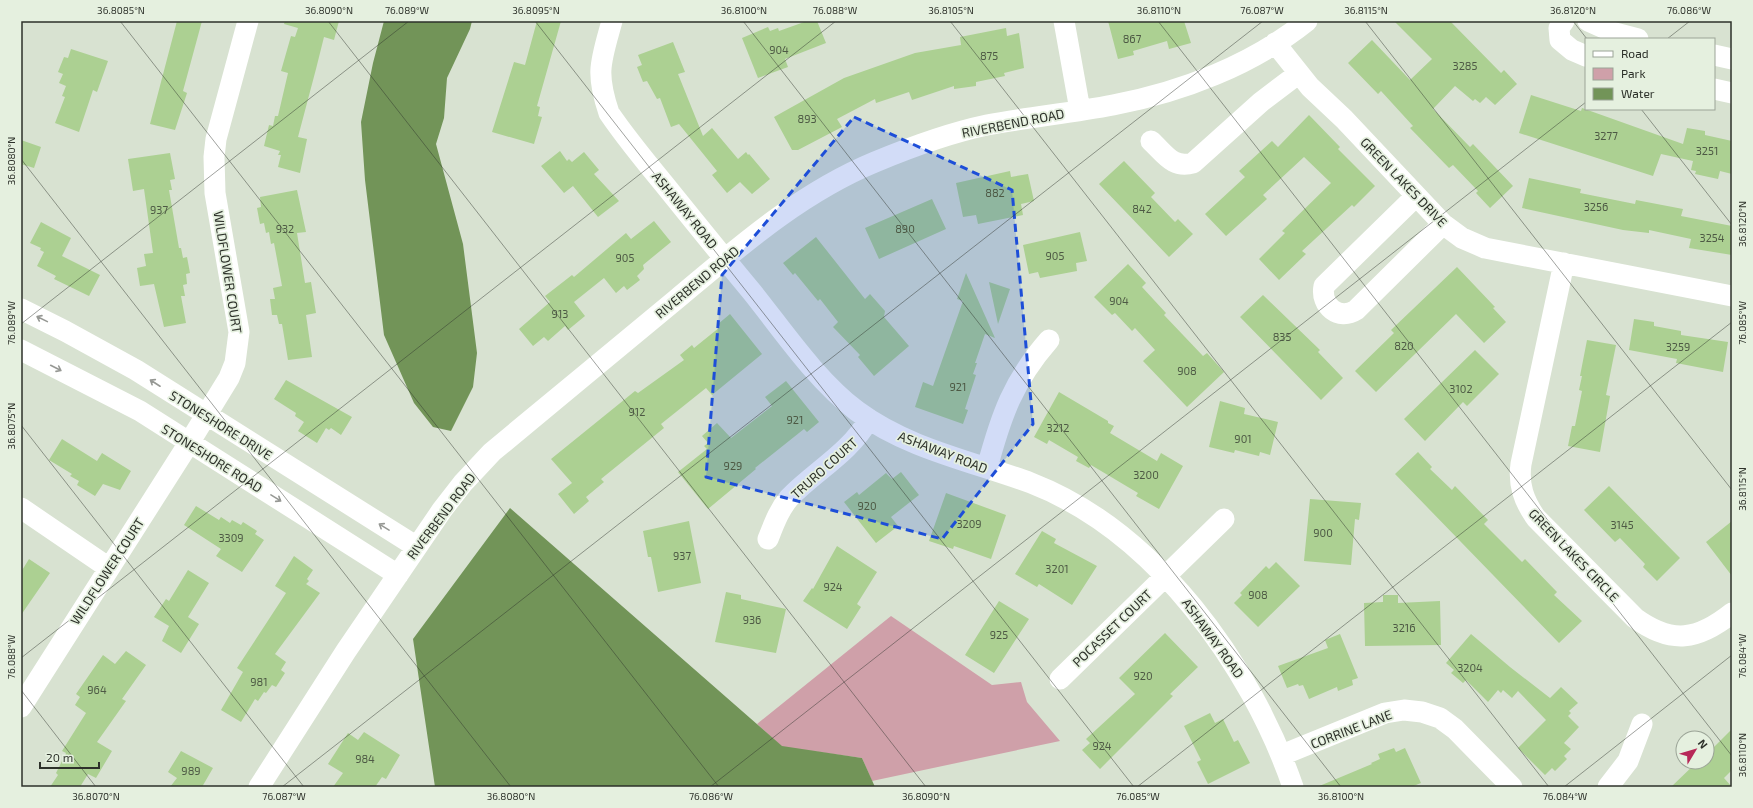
<svg xmlns="http://www.w3.org/2000/svg" width="1753" height="808" viewBox="0 0 1753 808" font-family="'Exo 2',sans-serif">
<style>
.green{fill:#cfa0a9}
.water{fill:#729458}
.building{fill:#acd092}
.lines{fill:none;stroke-linecap:round;stroke-linejoin:round}
.minor{stroke:#fff;stroke-width:21}
.oneway{stroke:#969894}
.marked{fill:#1d4ed8;fill-opacity:0.2;stroke:#1d4ed8;stroke-width:3;stroke-dasharray:8 5;stroke-linejoin:round}
.ticks{fill:none;stroke:#2d312a;stroke-width:1;stroke-opacity:0.45}
.labels{text-anchor:middle;dominant-baseline:central;stroke-width:3.5;stroke-linejoin:round;paint-order:stroke}
.number-label{font-size:11px;fill:#4d5944}
.street-label{font-size:13px;fill:#2d312a;stroke:#e5f0df}
.neatline{fill:none;stroke:#2d312a;stroke-width:1.5}
.ticks-label{font-size:10px;text-anchor:middle;fill:#2d312a}
</style>
<rect width="100%" height="100%" fill="#d8e2d1"/>
<path class="green" d="M891 616 992 685 1021 682 1027 702 1060 741 872 781 862 758 782 747 757 724Z"/>
<path class="water" d="M384 21H472L470 29 447 78 444 118 436 144 463 244 477 353 473 387 451 431 433 427 414 403 384 335 365 180 361 122 373 63Z
M510 508 782 746 862 758 875 787H435L413 639Z"/>
<path class="building" d="M177 21H202L183 91 187 93 175 130 150 124Z
M285 21H339L334 40 324 37 316 69 298 137 307 139 300 173 278 167 281 155H278L280 151 264 146 269 125 273 126 275 116H278L288 73 281 71 291 36 295 37 298 28 284 24Z
M537 21H561L537 106 540 107 538 116 542 117 534 144 492 132 514 62 525 65Z
M807 21H817L826 43 785 59 788 67 758 78 742 38 768 27 770 31 778 28 779 31Z
M1108 21H1184L1191 43 1169 49 1167 41 1133 51 1134 55 1118 59Z
M1394 21H1450L1501 73 1504 70 1517 84 1495 105 1486 97 1480 103 1475 99 1473 101 1455 86 1433 109 1470 147 1473 144 1513 186 1490 208 1476 193 1478 191 1453 165 1449 168 1410 128 1413 126 1381 91 1378 94 1348 63 1372 40 1410 80 1432 59Z
M1006 28 1007 36 1019 33 1024 68 1004 73 1005 76 976 82V86L954 89V86L912 100 909 92 876 103 875 99 837 119 842 127 798 150H792L774 117 844 78 915 53 961 45 960 37Z
M673 42 685 72 678 74 703 136 712 128 738 159 746 152 748 155 749 154 770 179 752 194 740 182 727 193 712 175 717 171 679 124 671 127 660 98 657 99 647 81 643 82 637 67 642 65 638 55Z
M71 49 108 61 97 92 93 90 79 132 55 123 65 97 62 96 66 86 59 83 63 74 58 72 64 57 68 58Z
M1531 95 1581 111 1582 108 1683 144 1687 128 1705 131V135L1732 141V174L1720 171 1718 179 1695 174 1696 171 1691 170 1693 161 1661 154 1653 176 1519 133Z
M1309 115 1340 147 1338 149 1375 186 1354 207 1352 205 1302 251 1306 254 1279 280 1259 259 1285 233 1282 231 1331 183 1304 157 1263 195 1267 199 1226 236 1205 214 1245 177 1239 171 1272 141 1278 147Z
M21 140 41 147 34 168 21 164Z
M560 151 567 161 569 159 572 162 584 152 599 170 594 174 619 201 598 217 573 186 564 193 541 166Z
M170 153 175 179 170 180 172 190H169L179 248H181L183 258 187 257 190 273 186 274 187 284 183 285 185 296H181L186 323 164 327 154 284 140 286 137 268 146 266 144 254 153 253 144 189 133 191 128 159Z
M1124 161 1155 193 1151 197 1175 222 1178 219 1193 234 1169 257 1099 184Z
M1010 171 1011 177 1028 174 1034 201 1021 204 1023 215 978 224 976 215 963 217 956 183Z
M1529 178 1581 189 1580 193 1635 204 1636 200 1683 209 1681 216 1732 226V255L1689 248 1691 239 1649 230V233L1623 230 1522 208Z
M297 190 306 232 297 233 305 283 311 282 316 313 306 315 312 357 288 360 282 324H279L277 315H272L270 299H275L273 288 282 286 274 243 271 244 269 232 266 233 264 223 260 224 257 208 261 207 260 197Z
M932 199 946 229 879 259 865 228Z
M654 221 671 242 643 265 644 269 637 276 640 280 627 290 624 286 616 293 604 278 574 302 585 316 568 330 565 326 548 341 544 337 533 346 519 329 550 302 545 296 572 275 574 277 626 233 631 239Z
M41 222 71 238 62 256 100 275 89 296 54 279 56 276 37 266 44 252 40 250 41 248 30 243Z
M1080 232 1087 261 1076 263 1077 271 1040 278 1038 272 1029 274 1023 245Z
M816 237 865 299 870 294 885 311 884 317 909 346 874 376 858 357 860 355 833 327 838 322 820 299 818 301 795 273 793 275 783 263Z
M1128 264 1146 283 1142 287 1166 313 1164 315 1203 356 1207 353 1224 372 1187 407 1143 361 1155 350 1135 328 1132 331 1115 313 1112 315 1094 297Z
M1457 267 1495 307 1493 308 1506 322 1484 343 1456 314 1376 392 1355 371 1394 333 1391 330Z
M966 273 995 338 985 334 975 363H977L973 374 976 375 965 409 968 410 963 424 915 407 923 382 933 386 963 301 957 299Z
M989 282 1010 289 998 324Z
M1263 295 1320 350 1318 352 1343 378 1321 400 1240 317Z
M730 314 762 354 712 395 706 388 661 424 664 428 601 479 604 482 586 497 589 501 574 514 558 494 572 483 551 459 635 391 638 393 684 360 680 355 692 345 694 348 720 327 718 324Z
M1634 319 1654 322V326L1681 331V335L1728 342 1723 372 1676 363 1677 359 1629 350Z
M1587 340 1616 345 1606 395 1610 396 1600 452 1568 446 1572 426H1575L1582 391 1579 390 1582 376H1580Z
M1475 350 1499 374 1467 406 1463 402 1425 441 1404 419Z
M286 380 352 417 341 435 331 428 329 430 326 428 317 443 298 431 304 422 295 416 296 413 274 399Z
M786 381 819 422 807 432 804 429 755 468 756 469 708 509 678 472 707 449 704 446 708 443 702 436 717 423 731 438 772 406 765 397Z
M1059 392 1108 421V423L1114 426 1110 433 1157 461 1161 453 1183 466 1159 509 1136 496 1138 493 1091 465 1089 468 1076 461 1078 457 1049 440 1047 444 1034 437Z
M1220 401 1245 408 1244 414 1278 422 1270 455 1260 452 1259 456 1235 450 1234 453 1209 447Z
M62 439 97 461 102 453 131 471 120 490 103 484 95 496 77 485 79 481 70 476 72 474 49 460Z
M1418 452 1432 467 1430 469 1452 490 1455 486 1488 520 1484 524 1522 562 1525 559 1557 592 1554 595 1582 621 1559 643 1395 474Z
M901 472 919 495 891 517 898 526 876 543 844 502 857 492 859 495 886 473 892 479Z
M1609 486 1680 558 1657 581 1643 567 1645 564 1620 538 1615 542 1584 510Z
M946 493 1006 515 991 559 954 546 953 549 929 541Z
M1310 499 1361 503 1359 520 1355 519 1351 565 1304 561Z
M196 506 219 520 221 517 230 523 232 520 241 525 243 522 257 531 255 534 264 540 242 572 216 556 221 549 184 525Z
M689 521 701 583 658 592 651 557H648L643 531Z
M1732 521V576L1706 542Z
M1042 531 1056 539 1054 543 1097 566 1072 605 1039 584 1037 587 1015 574Z
M837 546 877 572 857 604 861 607 847 629 803 601 812 588 813 589Z
M294 556 313 570 307 579 309 581 306 584 320 593 275 654 286 662 281 670 285 673 276 687 272 685 266 693 264 692 258 701 255 699 241 722 221 710 243 672 237 668 286 593 275 586Z
M29 559 50 573 21 615V572Z
M1276 562 1300 586 1258 627 1234 603 1242 595 1240 593 1266 566 1269 569Z
M188 570 209 583 188 617 199 624 181 653 162 641 169 626 154 617 166 599 169 601Z
M726 592 741 595V599L786 609 776 653 715 642Z
M1383 595H1398V603L1440 601 1441 645 1365 646 1364 603 1383 602Z
M999 601 1029 619 994 673 965 655Z
M1165 633 1198 667 1170 694 1173 696 1100 769 1082 750 1090 743 1086 739 1135 694 1119 678Z
M1340 634 1358 678 1352 680 1353 685 1338 691 1337 687 1309 699 1303 685 1299 686 1298 684 1287 688 1278 666 1328 648 1325 640Z
M1471 634 1510 667 1550 698 1561 687 1578 703 1569 711 1571 713 1568 716 1579 727 1564 743 1571 749 1564 756 1567 759 1555 771 1552 768 1545 775 1518 748 1546 720 1518 691 1512 698 1503 690 1501 693 1498 690 1488 702 1466 680 1463 683 1451 673 1454 670 1446 663Z
M126 651 146 665 122 699 126 701 97 742 112 751 96 778 88 774 80 787H50L58 775 56 773 66 753 62 751 86 713 75 705 80 697 76 694 103 655 115 664Z
M1210 713 1215 723 1223 719 1234 742 1238 740 1250 763 1208 784 1197 762 1201 760 1184 726Z
M1732 729V770L1724 778 1732 787H1671L1697 762H1707V754Z
M364 732 400 755 386 779 382 777 375 787H333L343 773 328 764 348 733 358 740Z
M1394 748 1396 752 1405 748 1421 783 1411 787H1317L1372 764 1371 763 1380 759 1378 754Z
M181 751 213 768 202 787H170L177 778 168 772Z"/>
<g class="lines">
<path class="minor" d="M612 21C601 61 595 72 609 113 626 138 645 161 664 184 693 220 722 256 752 292 784 332 816 380 857 411 908 449 972 461 1031 483 1155 531 1251 665 1293 787
M1064 21 1080 110
M1564 21 1559 28 1560 40 1572 50 1586 56
M1588 21 1615 33 1638 39
M1275 43 1310 87 1344 119 1443 224 1462 238 1485 248 1732 296
M1714 55 1732 59
M1714 89 1732 93
M1151 141C1165 154 1173 169 1193 163L1261 102 1298 74
M1416 196 1324 286C1320 306 1339 321 1356 310L1443 224
M1564 263 1521 464C1518 485 1524 501 1536 518L1635 618C1672 645 1698 640 1732 613
M21 309 65 331 136 370 417 547
M21 350 140 411 398 575
M987 468C1001 416 1013 381 1049 340
M21 508 109 568
M768 539C774 524 779 510 789 498 815 471 850 453 869 419
M1060 679 1224 519
M21 707 189 443 229 378 235 363 239 332 215 193 214 157 216 139 248 21
M1282 755 1385 713 1404 710 1422 712 1440 718 1455 729 1512 787
M259 787 346 651 442 510 463 483 492 452C554 401 616 349 678 298 739 247 800 193 875 162 911 147 949 133 987 125 1029 117 1072 113 1113 105 1182 92 1252 65 1307 21
M1608 787 1628 761 1642 724"/>
</g>
<defs><path id="oneway-shaft" d="M-6 0H5M1.5-3L5.5 0L1.5 3" fill="none" stroke-width="1.6" stroke-linecap="round" stroke-linejoin="round"/></defs>
<g class="oneway">
<use href="#oneway-shaft" transform="translate(42 319) rotate(-154)"/>
<use href="#oneway-shaft" transform="translate(56 368) rotate(27)"/>
<use href="#oneway-shaft" transform="translate(155 383) rotate(-147)"/>
<use href="#oneway-shaft" transform="translate(276 498) rotate(32)"/>
<use href="#oneway-shaft" transform="translate(384 527) rotate(-148)"/>
</g>
<path class="marked" d="M854 117 1012 190 1033 424 942 539 706 477 722 275Z"/>
<path class="ticks" d="M120 21 719 787M328 21 926 787M535 21 1134 787M743 21 1341 787M950 21 1549 787M1158 21 1732 756M1365 21 1732 490M1573 21 1587 39M1667 39 1690 21M1641 109 1732 225M21 159 511 787M21 324 409 21M21 425 304 787M21 658 836 21M21 690 96 787M282 787 1263 21M710 787 1586 102M1137 787 1732 322M1564 787 1732 655"/>
<g class="labels">
<g class="number-label">
<text x="1132" y="38">867</text>
<text x="779" y="49">904</text>
<text x="989" y="55">875</text>
<text x="1465" y="65">3285</text>
<text x="807" y="118">893</text>
<text x="1606" y="135">3277</text>
<text x="1707" y="150">3251</text>
<text x="995" y="192">882</text>
<text x="1596" y="206">3256</text>
<text x="1142" y="208">842</text>
<text x="159" y="209">937</text>
<text x="285" y="228">932</text>
<text x="905" y="228">890</text>
<text x="1712" y="237">3254</text>
<text x="1055" y="255">905</text>
<text x="625" y="257">905</text>
<text x="1119" y="300">904</text>
<text x="560" y="313">913</text>
<text x="1282" y="336">835</text>
<text x="1404" y="345">820</text>
<text x="1678" y="346">3259</text>
<text x="1187" y="370">908</text>
<text x="958" y="386">921</text>
<text x="1461" y="388">3102</text>
<text x="637" y="411">912</text>
<text x="795" y="419">921</text>
<text x="1058" y="427">3212</text>
<text x="1243" y="438">901</text>
<text x="733" y="465">929</text>
<text x="1146" y="474">3200</text>
<text x="867" y="505">920</text>
<text x="969" y="523">3209</text>
<text x="1622" y="524">3145</text>
<text x="1323" y="532">900</text>
<text x="231" y="537">3309</text>
<text x="682" y="555">937</text>
<text x="1057" y="568">3201</text>
<text x="833" y="586">924</text>
<text x="1258" y="594">908</text>
<text x="752" y="619">936</text>
<text x="1404" y="627">3216</text>
<text x="999" y="634">925</text>
<text x="1470" y="667">3204</text>
<text x="1143" y="675">920</text>
<text x="259" y="681">981</text>
<text x="97" y="689">964</text>
<text x="1102" y="745">924</text>
<text x="365" y="758">984</text>
<text x="191" y="770">989</text>
</g>
<g class="street-label">
<text transform="translate(1013 123) rotate(-11)">RIVERBEND ROAD</text>
<text transform="translate(1404 182) rotate(46)">GREEN LAKES DRIVE</text>
<text transform="translate(685 210) rotate(51)">ASHAWAY ROAD</text>
<text transform="translate(228 272) rotate(81)">WILDFLOWER COURT</text>
<text transform="translate(697 282) rotate(-40)">RIVERBEND ROAD</text>
<text transform="translate(221 425) rotate(32)">STONESHORE DRIVE</text>
<text transform="translate(943 452) rotate(21)">ASHAWAY ROAD</text>
<text transform="translate(212 458) rotate(32)">STONESHORE ROAD</text>
<text transform="translate(824 468) rotate(-42)">TRURO COURT</text>
<text transform="translate(441 516) rotate(-53)">RIVERBEND ROAD</text>
<text transform="translate(1574 555) rotate(46)">GREEN LAKES CIRCLE</text>
<text transform="translate(107 571) rotate(-57)">WILDFLOWER COURT</text>
<text transform="translate(1112 628) rotate(-44)">POCASSET COURT</text>
<text transform="translate(1213 638) rotate(54)">ASHAWAY ROAD</text>
<text transform="translate(1351 729) rotate(-21)">CORRINE LANE</text>
</g>
</g>
<rect width="1753" height="808" fill="none" stroke="#e5f0df" stroke-width="44"/>
<rect x="1585" y="38" width="130" height="72" fill="#e5f0df" stroke="#9ba497"/>
<rect x="1593" y="51" width="20" height="6" fill="#ffffff" stroke="#9ba497"/>
<text x="1621" y="58" font-size="12" fill="#2d312a">Road</text>
<rect x="1593" y="68" width="20" height="12" fill="#cfa0a9" stroke="#9ba497"/>
<text x="1621" y="78" font-size="12" fill="#2d312a">Park</text>
<rect x="1593" y="88" width="20" height="12" fill="#729458" stroke="#9ba497"/>
<text x="1621" y="98" font-size="12" fill="#2d312a">Water</text>
<g transform="translate(1695 750) rotate(52)"><circle r="19" fill="#e5f0df" stroke="#9ba497"/>
<path d="M0-3L7 15L0 10L-7 15Z" fill="#b72858"/>
<text y="-6" font-size="11" font-weight="bold" text-anchor="middle" fill="#2d312a">N</text>
</g>
<path d="M40 762v6h59v-6" fill="none" stroke="#2d312a" stroke-width="2"/>
<text x="46" y="762" font-size="12" fill="#2d312a" stroke="#e5f0df" stroke-width="3" paint-order="stroke">20 m</text>
<rect x="22" y="22" width="1709" height="764" class="neatline"/>
<g class="ticks-label">
<text x="121" y="14">36.8085°N</text>
<text x="329" y="14">36.8090°N</text>
<text x="407" y="14">76.089°W</text>
<text x="536" y="14">36.8095°N</text>
<text x="744" y="14">36.8100°N</text>
<text x="835" y="14">76.088°W</text>
<text x="951" y="14">36.8105°N</text>
<text x="1159" y="14">36.8110°N</text>
<text x="1262" y="14">76.087°W</text>
<text x="1366" y="14">36.8115°N</text>
<text x="1573" y="14">36.8120°N</text>
<text x="1689" y="14">76.086°W</text>
<text transform="translate(11 161) rotate(-90)" y="4">36.8080°N</text>
<text transform="translate(1742 224) rotate(-90)" y="4">36.8120°N</text>
<text transform="translate(1742 323) rotate(-90)" y="4">76.085°W</text>
<text transform="translate(11 323) rotate(-90)" y="4">76.089°W</text>
<text transform="translate(11 426) rotate(-90)" y="4">36.8075°N</text>
<text transform="translate(1742 489) rotate(-90)" y="4">36.8115°N</text>
<text transform="translate(1742 656) rotate(-90)" y="4">76.084°W</text>
<text transform="translate(11 657) rotate(-90)" y="4">76.088°W</text>
<text transform="translate(1742 755) rotate(-90)" y="4">36.8110°N</text>
<text x="96" y="800">36.8070°N</text>
<text x="284" y="800">76.087°W</text>
<text x="511" y="800">36.8080°N</text>
<text x="711" y="800">76.086°W</text>
<text x="926" y="800">36.8090°N</text>
<text x="1138" y="800">76.085°W</text>
<text x="1341" y="800">36.8100°N</text>
<text x="1565" y="800">76.084°W</text>
</g>
</svg>
